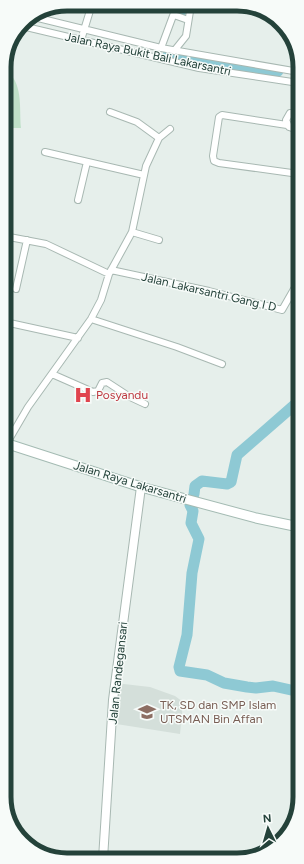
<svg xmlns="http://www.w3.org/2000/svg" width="304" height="864" viewBox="0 0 304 864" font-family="Figtree,sans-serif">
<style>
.built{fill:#d4dfda}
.green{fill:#bfe0c8}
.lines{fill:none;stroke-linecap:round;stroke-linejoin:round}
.river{stroke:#8ec9d4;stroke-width:11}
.minor-casing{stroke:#a8b8b2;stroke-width:8}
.tertiary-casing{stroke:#a8b8b2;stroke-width:10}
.secondary-casing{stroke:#a4bbb3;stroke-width:11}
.minor{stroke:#fff;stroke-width:6}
.tertiary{stroke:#fff;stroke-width:8}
.secondary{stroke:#fff;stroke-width:9}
.labels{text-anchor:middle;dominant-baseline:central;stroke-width:3;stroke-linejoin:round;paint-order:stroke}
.street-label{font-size:12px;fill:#24423a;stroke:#f7fbf9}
.health-label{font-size:12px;fill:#be3a42;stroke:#f7fbf9;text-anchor:start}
.education-label{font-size:12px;fill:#785e54;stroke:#f7fbf9;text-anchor:start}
.rim{fill:none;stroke:#24423a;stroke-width:5}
</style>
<rect width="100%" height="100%" fill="#e6efeb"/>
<path class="built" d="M115 683 150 687 175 696 183 702 180 734 110 723Z"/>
<path class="green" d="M4 69C24 81 19 108 21 128H4Z"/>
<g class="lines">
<path class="river" d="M180 13 183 5
M168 55 278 71
M194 494 195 486 202 481 227 484 231 482 237 455 299 401
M191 501 190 505 193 511 191 523 199 539 192 573 187 635 179 667 180 671 207 675 224 683 247 687 256 688 273 686 300 692"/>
<g class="minor-casing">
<path id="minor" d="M174 15 188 20
M34 17 161 48 299 72
M22 26 199 68 299 83
M81 40 92 4
M161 48 177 5
M174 51 186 36 191 5
M295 111 298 83
M110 112 137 122 159 138
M299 112 290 113 286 120 289 127 295 129 299 127
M287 125 222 115 219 117 213 156 214 161 219 163 299 174
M45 152 144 175
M78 200 87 162
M132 232 159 240
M4 236 46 244 109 274
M111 270 209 291 282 310 294 289
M16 289 27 240
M91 319 177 347 222 364
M5 322 78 338
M52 374 93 392 98 391 102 383 107 382 130 397 145 404
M7 443 28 407 91 319 101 300 109 274 132 232 146 166 159 138 170 129"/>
</g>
<g class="tertiary-casing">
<path id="tertiary" d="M103 859 113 700 141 487"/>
</g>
<g class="secondary-casing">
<path id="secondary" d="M5 443 141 487 256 518 299 527"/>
</g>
<use href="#minor" class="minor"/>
<use href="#tertiary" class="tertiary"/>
<use href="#secondary" class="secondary"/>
</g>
<defs>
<g id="hospital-bare" transform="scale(1.38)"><path d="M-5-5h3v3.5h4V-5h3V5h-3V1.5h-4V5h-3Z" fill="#e0444e" stroke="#f7fbf9" stroke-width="2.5" paint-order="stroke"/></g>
<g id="school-bare" transform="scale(1.38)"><path d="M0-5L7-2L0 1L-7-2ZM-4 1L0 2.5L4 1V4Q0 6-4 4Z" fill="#8d6e63" stroke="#f7fbf9" stroke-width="2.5" paint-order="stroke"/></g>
</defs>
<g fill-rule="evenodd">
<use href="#hospital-bare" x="83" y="395"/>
<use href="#school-bare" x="147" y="712"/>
</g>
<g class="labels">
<g class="street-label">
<text transform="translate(148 54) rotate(12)">Jalan Raya Bukit Bali Lakarsantri</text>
<text transform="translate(209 292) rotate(13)">Jalan Lakarsantri Gang I D</text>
<text transform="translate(130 482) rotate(17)">Jalan Raya Lakarsantri</text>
<text transform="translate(118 673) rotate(-84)">Jalan Randegansari</text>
</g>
<g class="health-label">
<text x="96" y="395">Posyandu</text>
</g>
<g class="education-label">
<text x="160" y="705">TK, SD dan SMP Islam<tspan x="160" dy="14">UTSMAN Bin Affan</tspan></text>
</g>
</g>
<path d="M0 0H304V864H0ZM67 11H237A56 56 0 0 1 293 67V797A56 56 0 0 1 237 853H67A56 56 0 0 1 11 797V67A56 56 0 0 1 67 11Z" fill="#f7fbf9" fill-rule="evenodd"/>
<path class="rim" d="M67 11H237A56 56 0 0 1 293 67V797A56 56 0 0 1 237 853H67A56 56 0 0 1 11 797V67A56 56 0 0 1 67 11Z"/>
<g transform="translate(268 828) rotate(355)" stroke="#f7fbf9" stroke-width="3" paint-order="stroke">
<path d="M0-3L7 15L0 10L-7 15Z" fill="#24423a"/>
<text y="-6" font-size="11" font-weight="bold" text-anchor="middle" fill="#24423a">N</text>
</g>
</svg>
